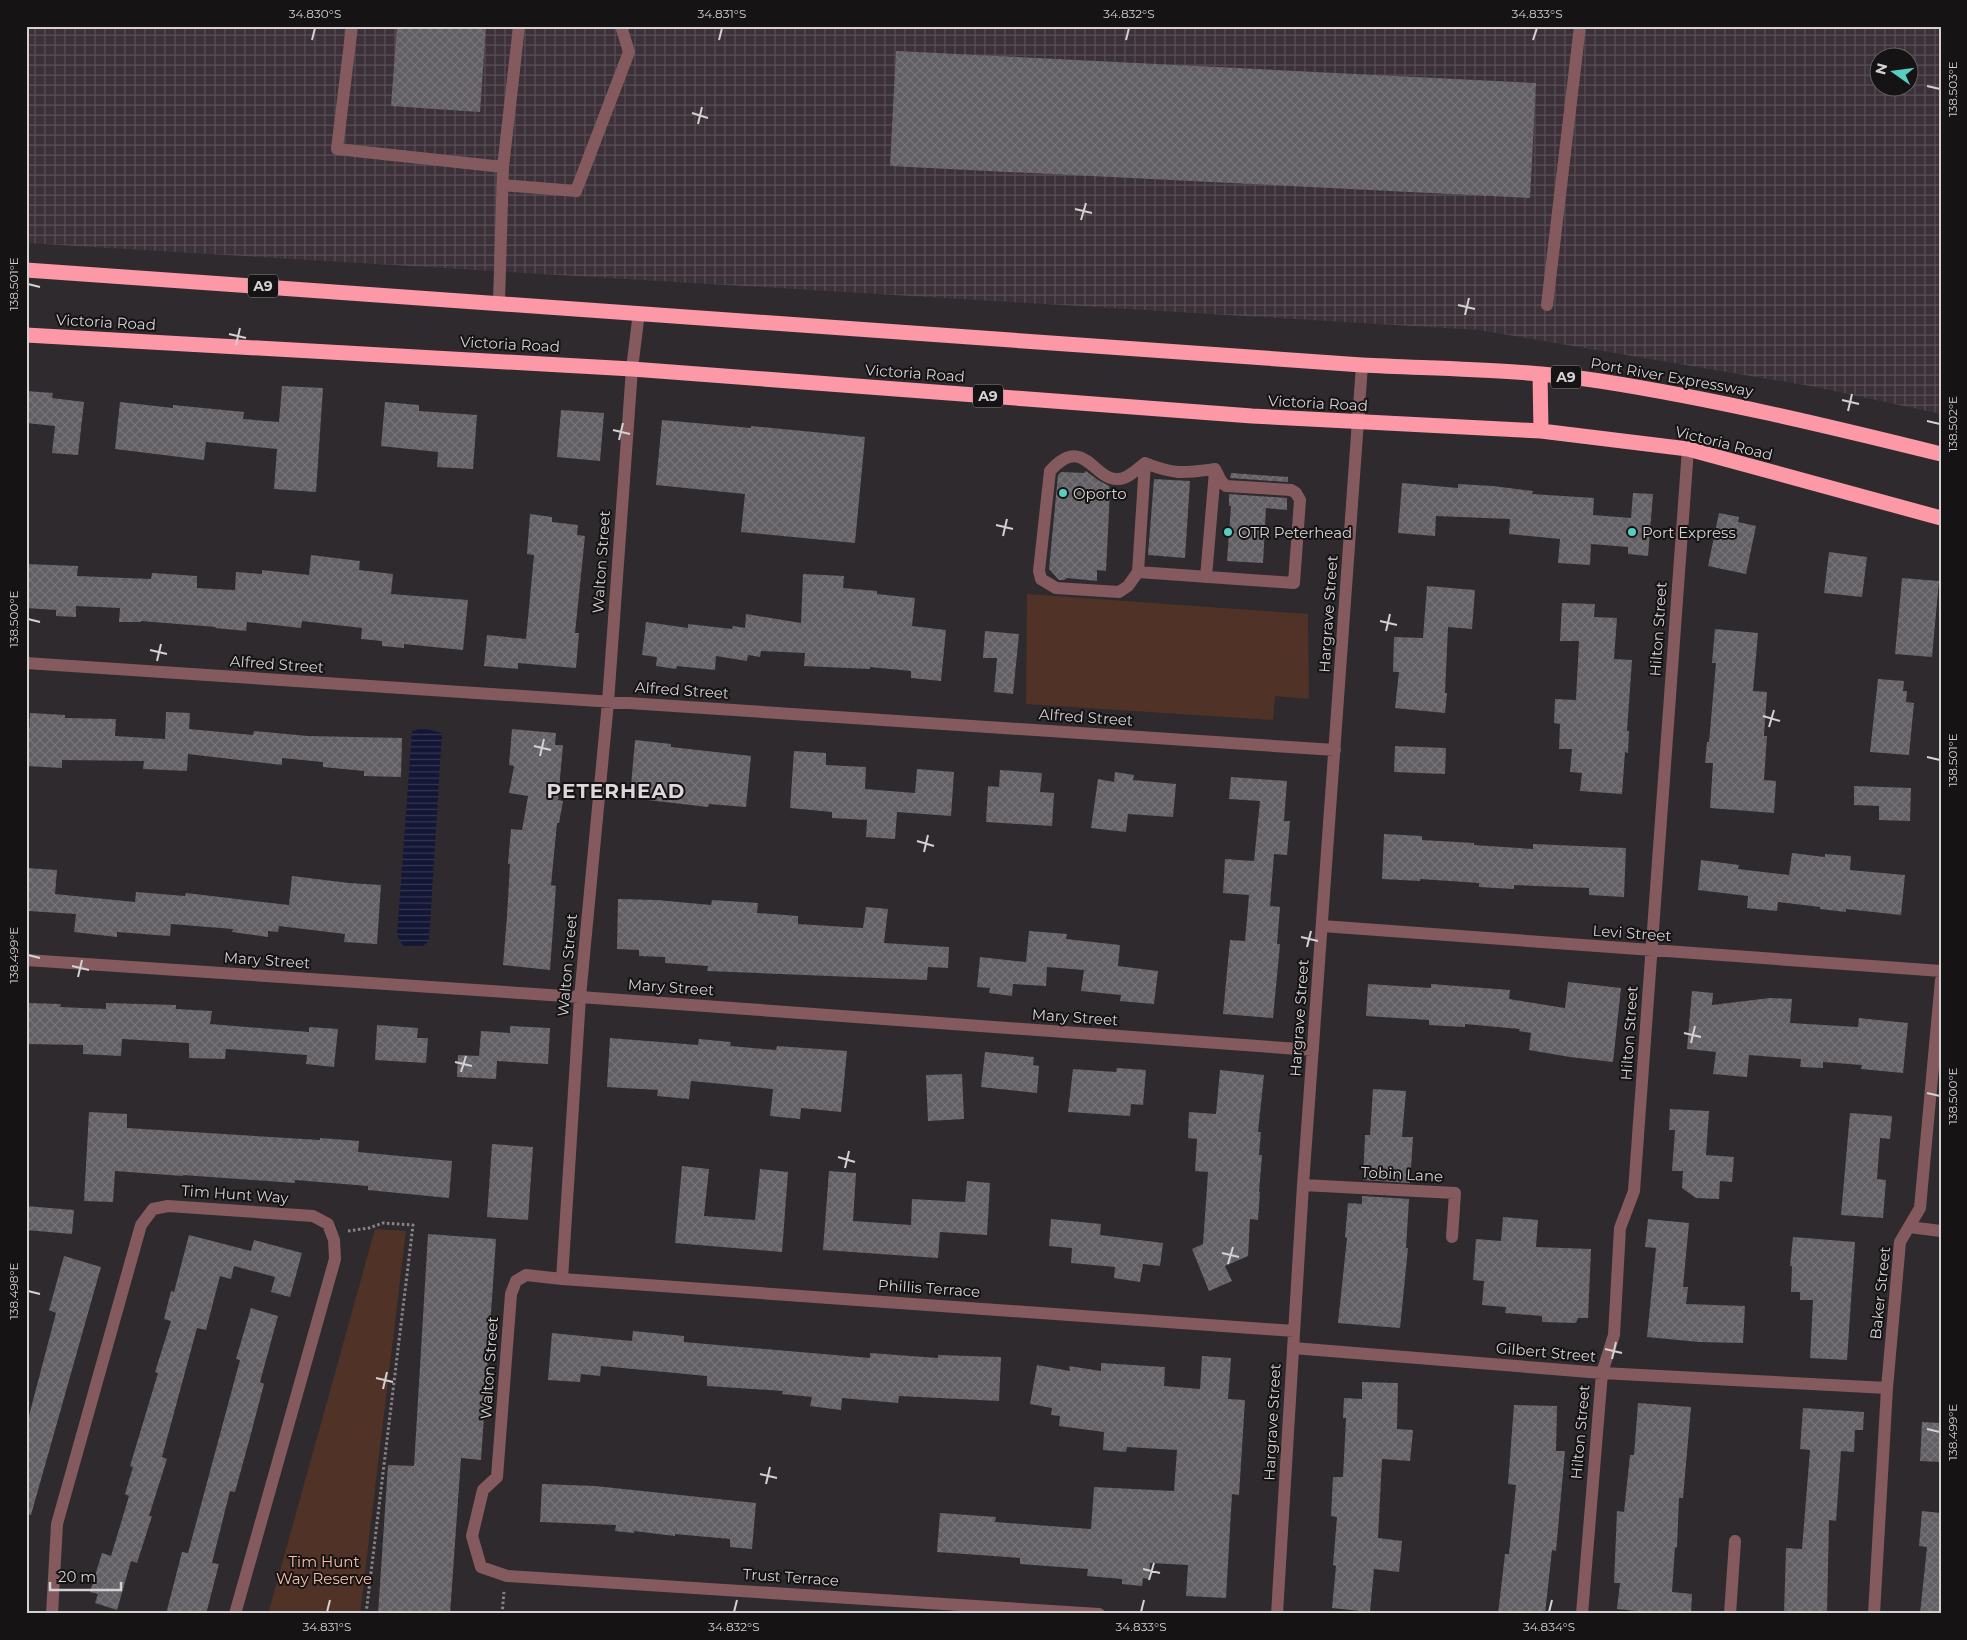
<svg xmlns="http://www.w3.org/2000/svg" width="1967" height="1640" viewBox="0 0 1967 1640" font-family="Montserrat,sans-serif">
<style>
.industrial{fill:url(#industrial-grid);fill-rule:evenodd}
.green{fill:#503227}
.water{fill:url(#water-rules)}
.building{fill:url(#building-cross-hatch)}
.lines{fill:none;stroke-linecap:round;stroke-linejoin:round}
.path{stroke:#888486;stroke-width:3;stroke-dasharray:2.5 2.5;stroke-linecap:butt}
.minor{stroke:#845a5f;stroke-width:12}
.highway{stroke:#fd98a7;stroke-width:15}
.ticks{fill:none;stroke:#d4d1d3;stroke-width:2}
.poi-dot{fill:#58cec0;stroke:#151314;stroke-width:2}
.labels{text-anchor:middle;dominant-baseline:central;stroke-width:4;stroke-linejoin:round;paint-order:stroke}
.shield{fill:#151314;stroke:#9b989a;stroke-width:1}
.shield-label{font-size:14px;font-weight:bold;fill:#d4d1d3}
.street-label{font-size:15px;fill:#d4d1d3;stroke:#151314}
.poi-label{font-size:15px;fill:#d4d1d3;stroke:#151314;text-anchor:start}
.park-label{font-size:15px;fill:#f8bea8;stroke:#151314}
.district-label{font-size:20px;font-weight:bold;letter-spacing:1px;fill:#ded7db;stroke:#151314}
.neatline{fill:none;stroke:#d4d1d3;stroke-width:2}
.ticks-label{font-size:12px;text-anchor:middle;fill:#d4d1d3}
</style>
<defs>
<pattern id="industrial-grid" width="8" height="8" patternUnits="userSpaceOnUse" patternTransform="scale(1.25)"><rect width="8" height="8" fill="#3c3138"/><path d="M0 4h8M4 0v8" fill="none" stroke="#574e54"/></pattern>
<pattern id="water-rules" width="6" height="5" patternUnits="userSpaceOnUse" patternTransform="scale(1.25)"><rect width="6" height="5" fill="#141636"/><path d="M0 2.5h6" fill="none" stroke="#353752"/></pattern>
<pattern id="building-cross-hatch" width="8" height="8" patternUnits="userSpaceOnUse" patternTransform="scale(1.25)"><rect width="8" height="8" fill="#615e64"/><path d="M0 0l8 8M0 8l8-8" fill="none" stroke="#777479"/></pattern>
</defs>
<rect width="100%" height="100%" fill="#2f2a2d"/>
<path class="industrial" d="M26 26H1941V414L1810 386 1478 330 26 243ZM1880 58H1910V88H1880Z"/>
<path class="green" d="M1027 594 1308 614 1309 699 1275 696 1273 720 1026 704Z
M375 1229 406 1231 360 1614H268Z"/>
<path class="water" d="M423 728 442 733 429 941 423 946H403L397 935 412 731Z"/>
<path class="building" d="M397 26H486L480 112 391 106Z
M896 51 1536 83 1530 198 890 166Z
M282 386 323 388 316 492 274 489 277 449 206 442 204 460 115 449 120 402 173 408V405L244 412 243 419 279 422Z
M26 391 53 393 52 398 84 402 78 455 52 453 55 426 26 423Z
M385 402 419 405V411L477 415 473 469 437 467 438 452 381 446Z
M561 410 604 413 600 461 557 457Z
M662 420 751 428V426L865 437 855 543 741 532 745 494 656 485Z
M1086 471 1098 480 1109 486 1110 491 1106 571 1097 570V581L1067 578 1064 580H1059L1049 569 1058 475 1061 472 1084 473Z
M1231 473 1288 477V482L1230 478Z
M1154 479 1190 481 1185 558 1148 555Z
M1402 483 1458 488V484L1493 486 1533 491 1532 494 1594 498 1593 515 1631 518 1633 493 1653 494 1648 556 1628 554V547L1591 544 1590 565 1558 563 1560 539 1509 534 1510 519 1436 516 1435 536 1398 533Z
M1229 494 1287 498V510L1266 508 1263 563 1227 561 1231 506H1229Z
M1719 513 1739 517 1738 522 1756 526 1746 574 1708 566Z
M530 514 552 517V522L578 525 577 535 585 536 575 633H579L576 668 518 663V669L484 666 487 635 526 639 534 555 527 554Z
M1829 552 1867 557 1862 597 1824 593Z
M311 555 360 561 359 570 393 574 391 594 468 600 463 650 404 644V648L382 646V641L361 639 362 628 302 621 301 628 247 622 246 631 215 628 216 627 141 621V622H119L120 608 76 606V617L56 616V610L26 608V564L78 566 77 576 151 579 152 573 197 576V588L235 590 236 572 262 574V570L309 575Z
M803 574 844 576 843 588 877 591V594L915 598 912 626 946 630 941 681 911 678V671L870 667V669L804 666 805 653 761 651 760 657 748 655 747 661 716 656 715 670 677 666 676 669 656 666 657 657 642 655 646 622 688 628V624L732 629 733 626 745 628 746 614 801 623Z
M1902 578 1939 581 1932 657 1895 654Z
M1427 586 1475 590 1472 629 1448 627 1445 693H1447L1445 713 1395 708 1399 672H1393L1394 637 1423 638Z
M1562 603 1595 604 1594 617 1617 618 1614 659 1632 660 1627 731H1629L1628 753 1625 752 1622 794 1580 791 1582 773 1570 772 1572 749H1559L1560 724 1554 723 1555 699 1576 700 1579 641H1560Z
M1715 629 1758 633 1753 691 1767 692 1764 736H1767L1764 780 1776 781 1774 813 1710 808 1713 763H1705L1707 742H1709L1716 663H1712Z
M985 631 1019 634 1013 694 994 692 997 658H983Z
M1878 679 1904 681 1903 691H1907L1906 702 1914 703 1909 755 1870 752Z
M166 712 190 713 189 729 253 735 254 731 308 736 402 738 401 777 364 776V771L323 767V762L282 758V765L188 754 187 771 143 769 144 761 62 760V768L27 766 30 713 65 715V718L116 719 115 736 165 739Z
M512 729 556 733 555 745H563L558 800 563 801 559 823H557L551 885 556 886 550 970 503 965 507 916 510 864H508L511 829 522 830 528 796 509 793 514 766 509 765Z
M635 740 671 744V747L751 756 746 807 709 804 708 807 630 798Z
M1395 746 1446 748 1445 774 1394 772Z
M794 751 826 753V765L866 767 865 789 915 793 917 769 954 772 951 816 897 812 895 839 866 837 867 820 832 818V812L790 808Z
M1000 770 1042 773 1040 792 1054 793 1052 826 986 822 988 786 999 787Z
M1115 772 1134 775 1133 780 1176 784 1173 817 1128 814 1126 832 1091 828 1098 779 1114 782Z
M1231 777 1287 781 1284 821H1290L1287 855 1274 854 1270 906 1280 907 1277 944H1280L1273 1018 1223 1014 1230 940 1245 941 1249 895 1223 893 1225 859 1254 861 1260 801 1229 799Z
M1854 786 1911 788 1910 821 1879 820V806L1854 805Z
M1384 834 1422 836V840L1474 843V845L1533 849V844L1626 848 1624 897 1589 895V888L1514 885V889L1479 887V883L1420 879V881L1382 879Z
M1792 853 1825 857V854L1851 856 1850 870 1905 875 1901 915 1846 909V912L1820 909V907L1778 902 1777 911 1747 908 1748 896 1698 890 1701 860 1739 865 1738 869 1789 875Z
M26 868 57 870 55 894 135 902 136 892 185 896 186 893 289 905 292 876 349 883 381 885 377 944 344 942 345 934 279 926 278 932 268 931V937L232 932 233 929 171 924 170 936 117 932V937L74 932 76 914 29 911V902H26Z
M618 899 657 900 711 905 712 900 758 903 757 913 798 916V924L863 928 866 907 888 909 884 943 949 947 948 968 928 967 927 980 707 971 708 966 665 963V957L639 956V950L617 949Z
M1029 931 1067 934 1066 939 1120 945 1118 966 1158 971 1154 1004 1120 1001 1121 995 1081 991 1084 970 1047 967 1046 986 1013 984 1012 996 989 993 990 988 977 987 980 957 1026 962Z
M1568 982 1621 988 1613 1062 1570 1057 1529 1050 1531 1033 1519 1031 1520 1029 1465 1024V1027L1429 1025V1020L1366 1016 1368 984 1431 988V984L1510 990 1509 999 1565 1008Z
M1692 991 1713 993 1712 1005 1770 998 1792 999 1790 1023 1858 1027 1859 1018 1908 1023 1903 1073 1861 1069 1862 1065 1823 1062V1068L1800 1067 1801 1059 1749 1055 1747 1077 1713 1074 1716 1052 1687 1049Z
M26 1003 61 1004 60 1007 106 1009V1003L176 1005V1009L212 1011 210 1024 309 1032V1027L338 1029 334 1067 306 1064 307 1055 226 1049 225 1059 189 1058V1043L122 1039 121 1056 83 1054V1045L26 1044Z
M377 1025 418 1028 417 1038H428L426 1063 375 1060Z
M510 1026 550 1028 548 1064 497 1061 496 1079 457 1077 458 1055 479 1056 481 1031 510 1033Z
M610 1038 698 1045 699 1039 731 1042 730 1046 776 1050 777 1046 847 1051 841 1112 801 1108 800 1119 770 1116 773 1089 691 1081 689 1099 657 1096 658 1090 607 1087Z
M985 1052 1034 1057 1033 1065 1039 1066 1037 1093 981 1087Z
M1117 1068 1146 1070 1143 1105 1131 1104 1130 1116 1068 1112 1073 1069 1116 1072Z
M1220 1070 1264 1075 1258 1132H1261L1259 1155H1262L1259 1192H1260L1258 1220 1250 1219 1248 1256 1225 1266 1232 1281 1209 1291 1192 1249 1203 1244 1208 1172 1195 1171 1197 1139 1188 1138 1189 1112 1216 1114Z
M962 1074 964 1119 928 1121 926 1075Z
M1373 1089 1406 1091 1402 1137H1413L1410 1183 1363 1180 1365 1135H1370Z
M1670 1109 1709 1111 1706 1155 1734 1157 1732 1182 1720 1181 1719 1199 1696 1198 1682 1188 1683 1171H1672L1675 1130H1669Z
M89 1112 127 1114V1128L320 1140V1138L359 1141 358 1152 452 1161 449 1198 368 1190V1186L295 1180V1183L183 1175V1176L115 1171 113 1202 84 1201Z
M1850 1113 1892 1116 1890 1139 1880 1138 1877 1179 1886 1180 1883 1218 1841 1215Z
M492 1144 533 1147 528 1220 487 1217Z
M682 1166 709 1169 704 1216 755 1220 760 1169 788 1172 782 1252 675 1243Z
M829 1171 856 1173 853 1221 911 1225 912 1199 965 1202 967 1181 990 1183 987 1235 940 1232 938 1258 823 1250Z
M1362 1196 1409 1199 1406 1248H1408L1400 1328 1338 1323 1347 1238 1345 1237 1348 1203 1362 1204Z
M26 1206 74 1210 72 1234 26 1230Z
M1503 1217 1538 1220 1536 1247 1591 1249 1588 1318H1578L1576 1323 1542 1322V1316L1505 1313 1506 1307 1482 1305 1484 1281 1473 1280 1476 1239 1501 1241Z
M1051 1219 1101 1224 1100 1235 1163 1243 1160 1266 1143 1264 1140 1282 1114 1278 1115 1267 1071 1263 1072 1248 1049 1246Z
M1648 1219 1689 1223 1683 1287H1688L1686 1304 1745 1306 1743 1343 1699 1342 1647 1337 1656 1248 1645 1247Z
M428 1234 496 1239 481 1460 461 1458 450 1614H378L388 1465 414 1466Z
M189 1235 251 1251 254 1240 302 1253 290 1297 271 1292 275 1277 234 1266 231 1279 220 1276 206 1330 197 1328 162 1457 167 1459 149 1516H152L137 1563 131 1561 117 1610 95 1603 98 1594 90 1592 102 1553 111 1556 129 1496 125 1494 133 1467 130 1466 158 1373 155 1372 171 1321 164 1319 171 1291 174 1292Z
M1793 1237 1855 1242 1847 1360 1810 1358 1813 1300H1800V1292H1791L1792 1266H1790Z
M64 1256 101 1267 31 1515 26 1514V1427L56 1313 49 1310Z
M251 1308 278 1316 260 1382 264 1384 249 1441 235 1492 230 1491 212 1563 219 1564 206 1614H166L182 1552 188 1553 240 1360 236 1359Z
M633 1331 684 1336V1342L870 1358V1353L938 1358V1355L1001 1357 999 1401 899 1396 898 1403 842 1398 841 1410 810 1406 812 1397 782 1394 783 1391 707 1386V1376L601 1366 600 1376 581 1374 580 1382 548 1380 552 1333 632 1341Z
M1202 1356 1231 1358 1228 1399 1245 1400 1239 1495 1232 1494 1226 1598 1186 1596 1188 1565 1150 1563 1149 1579 1143 1578 1142 1586 1122 1584V1579L1087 1576 1088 1569 1020 1564V1558L937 1552 940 1513 996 1517 995 1522 1091 1529 1094 1487 1174 1491 1177 1450 1127 1447 1126 1452 1103 1450 1104 1432 1059 1426 1060 1416 1051 1415 1052 1408 1030 1404 1037 1365 1070 1371 1069 1366 1101 1371V1363L1165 1367 1164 1386 1200 1389Z
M1362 1382 1398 1383 1397 1429 1413 1430 1410 1461 1382 1459 1378 1538 1402 1541 1399 1572 1374 1569 1370 1612 1332 1608 1336 1566 1333 1565 1337 1517 1331 1516 1333 1477H1343L1346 1418H1343L1344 1398 1362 1399Z
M1638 1403 1691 1407 1683 1498H1679L1677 1548 1675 1547 1672 1592 1692 1594 1691 1614H1665L1617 1609 1620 1583H1614L1617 1511 1624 1512 1630 1455H1634Z
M1514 1405 1557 1406 1556 1451H1565L1556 1551 1552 1550 1545 1614H1498L1505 1554H1509L1516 1485 1508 1484Z
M1803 1408 1864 1412 1863 1430H1855L1854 1452 1841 1451 1836 1521 1829 1520 1827 1614H1784L1786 1548 1802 1549 1810 1450 1800 1449Z
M1922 1422 1941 1423V1462L1920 1461Z
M542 1484 595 1486 756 1503 752 1549 730 1547V1539L675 1534V1536L634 1531V1533L615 1531 616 1525 540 1522Z
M1922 1511 1941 1513V1614H1920L1927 1547 1919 1546Z"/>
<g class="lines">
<path class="path" d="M348 1231 369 1228 383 1223 413 1225 366 1614
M502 1614 504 1592"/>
<path class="minor" d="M352 26 337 149 503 167 499 302
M503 167 519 26
M503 185 576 191 629 52 621 26
M1547 305 1580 26
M639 312 632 369 608 702 580 997 562 1279 526 1275 516 1281 511 1294 497 1477 483 1490 472 1536 481 1567 507 1576 1099 1614
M1145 463 1138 572 1294 583 1300 500 1296 493 1291 490 1226 486 1221 481 1215 469
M1145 463C1175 475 1184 473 1215 469
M1138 572 1128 586 1119 592 1056 588 1041 579 1039 571 1050 471C1084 433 1094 481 1118 479 1128 479 1137 469 1145 463
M1206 577 1215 471
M26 663 1335 750
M1322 926 1941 971
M26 960 580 997 1313 1050
M1303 1185 1455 1193 1452 1237
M1909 1227 1941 1231
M562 1279 1294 1331
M1293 1348 1602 1373 1887 1388
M52 1614 57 1524 141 1225 153 1209 168 1206 313 1216 328 1224 334 1240 335 1259 235 1614
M1277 1614 1303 1185 1362 365
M1582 1614 1602 1373 1614 1335 1620 1228 1634 1191 1688 449
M1730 1614 1735 1541
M1874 1614 1887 1388 1900 1242 1920 1208 1941 980"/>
<path class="highway" d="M26 270 1362 365C1441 369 1522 369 1600 381 1715 399 1828 426 1941 454
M26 335 632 369 1252 416 1541 431 1688 449 1941 518
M1540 374 1541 431"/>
</g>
<path class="ticks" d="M312 40 315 28M719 40 722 28M1126 40 1129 28M1533 40 1537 28M1927 86 1940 89M692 113 708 118M698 124 702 107M1075 209 1092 213M1081 220 1086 203M28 284 40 287M1458 305 1475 309M1465 315 1469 298M229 334 246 338M236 345 240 328M1842 400 1859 404M1848 411 1852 394M1927 421 1940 424M613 430 630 434M619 440 623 423M996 525 1013 529M1003 536 1007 519M28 619 40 622M1380 621 1397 625M1386 631 1390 614M150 650 167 654M157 661 161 644M1763 716 1780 721M1769 727 1774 710M534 746 551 750M540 756 544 739M1927 757 1940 760M917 841 934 846M924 852 928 835M1301 937 1318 941M1307 947 1311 931M28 955 40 958M72 966 89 970M78 977 82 960M1684 1033 1701 1037M1691 1043 1695 1026M455 1062 472 1066M461 1072 466 1056M1927 1093 1940 1096M838 1157 855 1162M845 1168 849 1151M1222 1253 1239 1257M1228 1264 1233 1247M28 1291 40 1294M1605 1349 1622 1353M1612 1359 1616 1342M376 1378 393 1382M383 1389 387 1372M1927 1429 1940 1432M760 1474 777 1478M766 1484 770 1467M1143 1569 1160 1573M1149 1580 1154 1563M327 1612 330 1600M734 1612 737 1600M1141 1612 1144 1600M1549 1612 1552 1600"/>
<g class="poi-dot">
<circle cx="1063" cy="493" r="5"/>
<circle cx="1228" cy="532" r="5"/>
<circle cx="1632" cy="532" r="5"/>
</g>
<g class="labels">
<g class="shield">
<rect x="248" y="274.5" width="30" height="23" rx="4"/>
<rect x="1551" y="365.5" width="30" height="23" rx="4"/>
<rect x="973" y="384.5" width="30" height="23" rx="4"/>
</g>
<g class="shield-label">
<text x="263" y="286">A9</text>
<text x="1566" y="377">A9</text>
<text x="988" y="396">A9</text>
</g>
<g class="street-label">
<text transform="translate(106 322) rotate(3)">Victoria Road</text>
<text transform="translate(510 344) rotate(3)">Victoria Road</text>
<text transform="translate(915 373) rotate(4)">Victoria Road</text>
<text transform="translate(1672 377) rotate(10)">Port River Expressway</text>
<text transform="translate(1318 403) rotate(3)">Victoria Road</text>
<text transform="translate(1724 443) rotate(14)">Victoria Road</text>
<text transform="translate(601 562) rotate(-86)">Walton Street</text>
<text transform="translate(1328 614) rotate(-86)">Hargrave Street</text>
<text transform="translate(1658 629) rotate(-86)">Hilton Street</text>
<text transform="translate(277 664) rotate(4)">Alfred Street</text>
<text transform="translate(682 690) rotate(4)">Alfred Street</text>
<text transform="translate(1086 717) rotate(4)">Alfred Street</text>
<text transform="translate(1632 933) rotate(4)">Levi Street</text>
<text transform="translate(267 960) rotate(4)">Mary Street</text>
<text transform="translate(567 965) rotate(-85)">Walton Street</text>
<text transform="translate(671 987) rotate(4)">Mary Street</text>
<text transform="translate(1075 1017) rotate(4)">Mary Street</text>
<text transform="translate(1299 1018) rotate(-86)">Hargrave Street</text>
<text transform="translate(1629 1033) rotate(-86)">Hilton Street</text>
<text transform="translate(1402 1174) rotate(3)">Tobin Lane</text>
<text transform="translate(235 1194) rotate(4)">Tim Hunt Way</text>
<text transform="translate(929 1288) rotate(4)">Phillis Terrace</text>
<text transform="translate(1880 1293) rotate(-84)">Baker Street</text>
<text transform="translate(1546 1352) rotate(5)">Gilbert Street</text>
<text transform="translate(489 1368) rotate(-86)">Walton Street</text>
<text transform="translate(1272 1422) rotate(-87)">Hargrave Street</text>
<text transform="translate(1580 1432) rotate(-85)">Hilton Street</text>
<text transform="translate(791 1577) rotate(4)">Trust Terrace</text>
</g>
<g class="poi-label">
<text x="1073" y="493">Oporto</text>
<text x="1238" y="532">OTR Peterhead</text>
<text x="1642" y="532">Port Express</text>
</g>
<g class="park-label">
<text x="324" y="1561">Tim Hunt<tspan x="324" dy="17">Way Reserve</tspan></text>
</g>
<g class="district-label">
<text x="616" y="791">PETERHEAD</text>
</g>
</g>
<rect width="1967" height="1640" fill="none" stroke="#151314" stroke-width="55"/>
<g transform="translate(1894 72) rotate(284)"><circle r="24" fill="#151314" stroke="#615f60"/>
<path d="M0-4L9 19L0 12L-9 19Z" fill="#58cec0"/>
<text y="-8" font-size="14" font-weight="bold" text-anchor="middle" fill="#d4d1d3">N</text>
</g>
<path d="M50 1582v8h71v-8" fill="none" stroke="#d4d1d3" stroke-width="2.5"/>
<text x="58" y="1582" font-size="15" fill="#d4d1d3" stroke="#151314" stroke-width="4" paint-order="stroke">20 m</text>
<rect x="28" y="28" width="1912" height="1584" class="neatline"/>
<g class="ticks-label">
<text x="315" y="18">34.830°S</text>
<text x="722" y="18">34.831°S</text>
<text x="1129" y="18">34.832°S</text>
<text x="1537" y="18">34.833°S</text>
<text transform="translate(1953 89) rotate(-90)" y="4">138.503°E</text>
<text transform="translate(14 284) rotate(-90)" y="4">138.501°E</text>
<text transform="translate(1953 424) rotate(-90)" y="4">138.502°E</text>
<text transform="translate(14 619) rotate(-90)" y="4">138.500°E</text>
<text transform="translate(1953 760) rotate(-90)" y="4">138.501°E</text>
<text transform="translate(14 955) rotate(-90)" y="4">138.499°E</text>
<text transform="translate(1953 1096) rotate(-90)" y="4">138.500°E</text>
<text transform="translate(14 1291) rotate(-90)" y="4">138.498°E</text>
<text transform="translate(1953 1432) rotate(-90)" y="4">138.499°E</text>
<text x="327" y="1631">34.831°S</text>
<text x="734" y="1631">34.832°S</text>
<text x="1141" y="1631">34.833°S</text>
<text x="1549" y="1631">34.834°S</text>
</g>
</svg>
